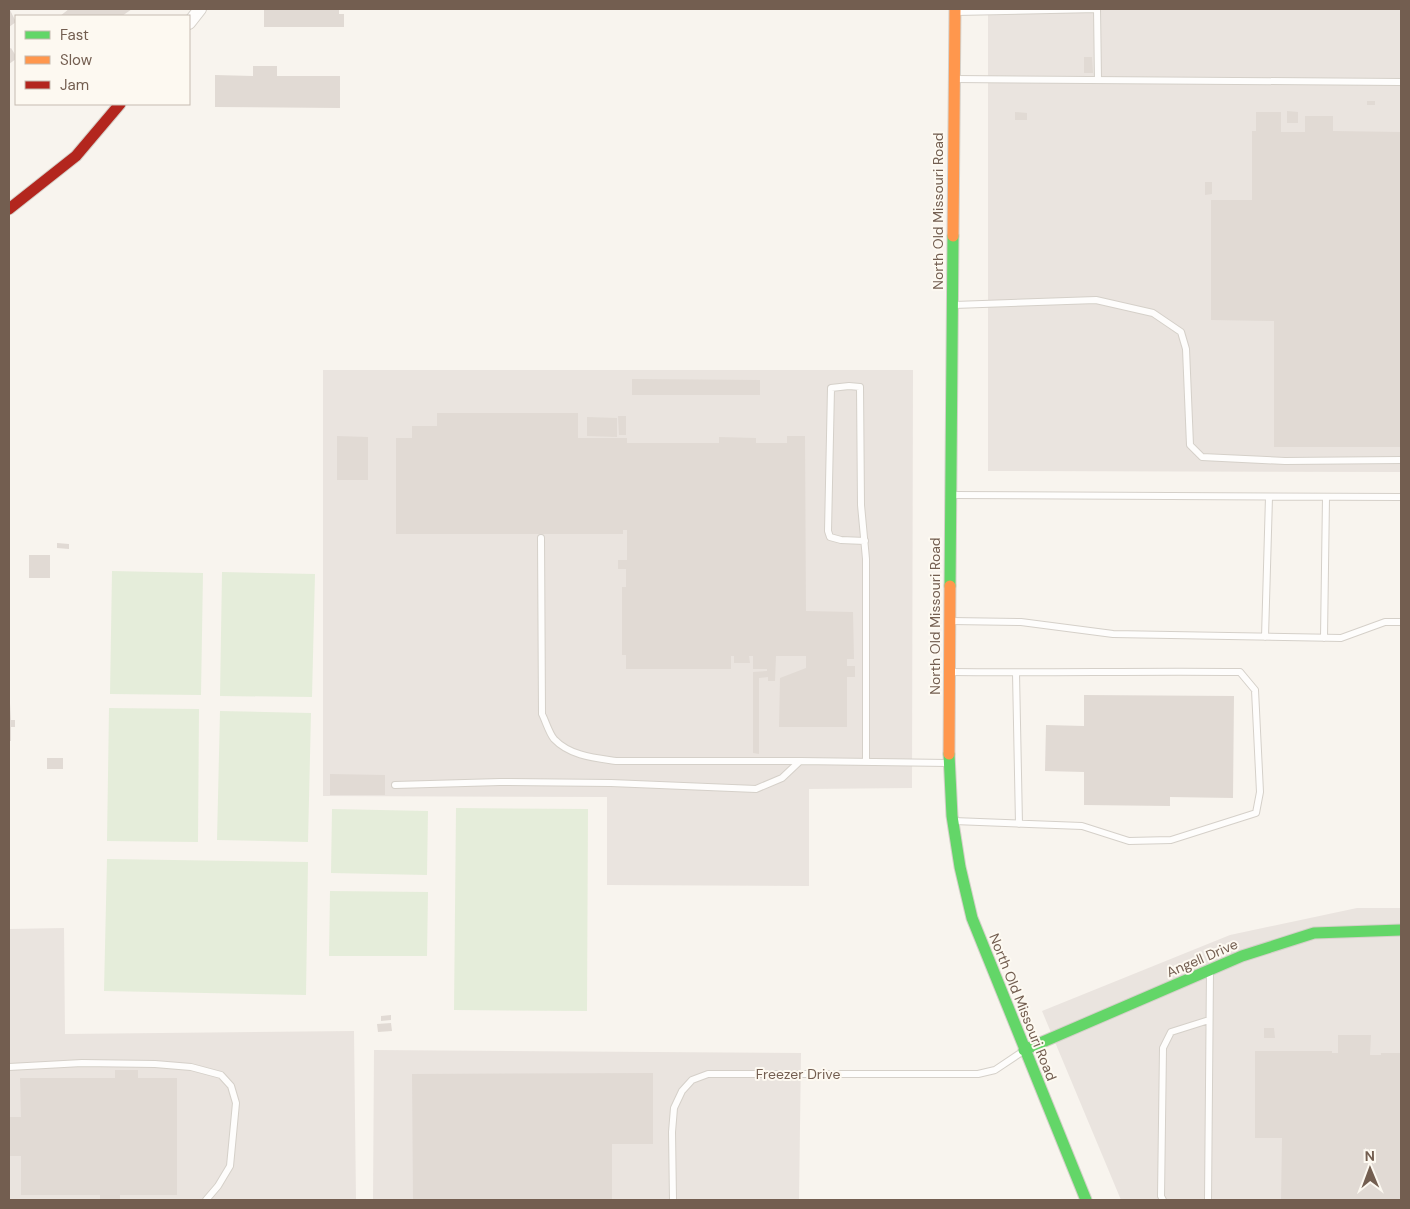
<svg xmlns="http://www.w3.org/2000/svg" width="1410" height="1209" viewBox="0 0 1410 1209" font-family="'DM Sans',sans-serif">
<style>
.industrial{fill:#eae4df}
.green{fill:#e5edda}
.building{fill:#e1dad4}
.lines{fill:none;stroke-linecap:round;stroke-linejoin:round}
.lane-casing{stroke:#d5d0c9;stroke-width:8}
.street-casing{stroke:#d5d0c9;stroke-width:14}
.fast-casing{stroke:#d5d0c9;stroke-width:13}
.slow-casing{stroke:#d5d0c9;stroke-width:13}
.jam-casing{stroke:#d5d0c9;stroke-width:13}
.lane{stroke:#fefdfc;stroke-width:6}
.street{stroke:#fefdfc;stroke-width:12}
.fast{stroke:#63d668;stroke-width:11}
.slow{stroke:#ff974d;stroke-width:11}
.jam{stroke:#b3261e;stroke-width:11}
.labels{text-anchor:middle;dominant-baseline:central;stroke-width:4;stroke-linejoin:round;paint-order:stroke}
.street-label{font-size:14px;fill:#735e50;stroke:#fdf9f1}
</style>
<rect width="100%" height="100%" fill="#f8f4ee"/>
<path class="industrial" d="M988 9H1401V472L988 471Z
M323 370H913L912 788 809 789V886L607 885V797L323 796Z
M1357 908H1401V1200H1121L1042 1011 1230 935Z
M64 928 65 1034 354 1031 356 1200H9V929Z
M374 1050 801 1053 799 1200H373Z"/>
<path class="green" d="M112 571 203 573 201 695 110 694Z
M222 572 315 574 312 697 220 696Z
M109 708 199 709 198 842 107 841Z
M220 711 311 713 308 842 217 840Z
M456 808 588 809 587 1011 454 1010Z
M332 809 428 811 427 875 331 873Z
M107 859 308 862 306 995 104 991Z
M330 891 428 892 427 956H329Z"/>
<path class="building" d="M69 9H132L122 16H60Z
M264 9H339V14H344V27H264Z
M10 10 16 22 9 27V11Z
M11 48 16 56V59L9 64V49Z
M1084 57H1092L1093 73H1084Z
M253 66H277V76H340V108L215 107V75L253 76Z
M1367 101H1375V105H1367Z
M1287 111 1298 112V123H1287Z
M1015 112 1027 113V120H1015Z
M1256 112H1281V132H1305V116H1333V131L1401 132V447H1274V321L1211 320V200H1252V131H1256Z
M1205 182H1212V194L1205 195Z
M632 379 760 380V395H632Z
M437 413H578V438H627V443H719V437L756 438V443H787V436H805L806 611 853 612 854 659H847V666H855V677H847V727H779L780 678 806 668V656H776L775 681H768V677L759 678V754L753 753V672L767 671V669H753V656H749L750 663H734V656H731V669H626V655H622V587H626V569H618V560H627V530H623V534H396V438H412V426H437Z
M618 416H626V435H619Z
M587 417 617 418V437L587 436Z
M337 436 368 437V480H337Z
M57 543 69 544V549L57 548Z
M29 555H50V578H29Z
M1084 695 1234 696 1233 798 1170 797V806L1084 805V772L1045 771 1046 725 1084 726Z
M9 703H10L11 720H15V727H11V741H9Z
M47 758H63V769H47Z
M330 774 385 775V795H330Z
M391 1015V1020L381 1021V1016Z
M391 1023 392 1031 378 1032 377 1024Z
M1264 1028H1274L1275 1038H1264Z
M1338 1035H1371L1370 1055H1381V1053H1401V1200H1281L1282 1138H1255V1051H1332V1053H1338Z
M115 1070H138V1078H177V1195H120V1200H100V1195H21V1156H9V1117H21L20 1078H115Z
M653 1073V1144H612V1200H413L412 1074Z"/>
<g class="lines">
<g class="lane-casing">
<path id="lane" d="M1097 9 1098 80
M956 12 1097 9
M955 79 1401 82
M954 305 1096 300 1153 313 1181 332 1186 349 1190 445 1202 457 1285 461 1401 460
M953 495 1401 497
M541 538 542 714C546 722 549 733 554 739 570 756 595 758 616 761H800
M865 541 841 540 830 537 828 531 831 388 849 386 860 387 861 505 866 559V762
M952 621 1021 622 1113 634 1341 638 1385 622H1401
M1265 637 1269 497
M1324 638 1326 497
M950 672C1047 673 1143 671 1240 672L1255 690 1260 792 1256 813 1171 840 1129 841 1082 826 954 821
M1016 673 1019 824
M395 785 500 782 611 783 756 789 782 778 800 761 948 763
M9 1067 82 1063 155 1064 191 1067 221 1075 231 1086 236 1103 230 1166 218 1186 206 1200
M673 1200 672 1132 674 1108 682 1091 692 1080 708 1074H978L995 1070 1022 1052
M1163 1200 1161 1196 1163 1048 1171 1032 1209 1020
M1208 1200 1210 971"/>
</g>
<g class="street-casing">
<path id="street" d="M189 23 200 9"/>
</g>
<g class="fast-casing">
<path id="fast" d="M950 586 953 236
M949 754 952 816 960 867 972 918 1086 1200
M1024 1050 1242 956 1314 933 1401 930"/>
</g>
<g class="slow-casing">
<path id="slow" d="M953 236 955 9
M949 754 950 586"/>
</g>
<g class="jam-casing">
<path id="jam" d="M9 209 76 156 120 104"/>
</g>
<use href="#lane" class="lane"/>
<use href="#street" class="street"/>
<use href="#fast" class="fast"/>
<use href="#slow" class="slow"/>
<use href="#jam" class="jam"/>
</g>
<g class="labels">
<g class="street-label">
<text transform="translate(938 211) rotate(-90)">North Old Missouri Road</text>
<text transform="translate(935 616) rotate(-90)">North Old Missouri Road</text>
<text transform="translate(1202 958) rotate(-23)">Angell Drive</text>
<text transform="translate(1023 1007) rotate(68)">North Old Missouri Road</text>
<text x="798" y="1074">Freezer Drive</text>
</g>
</g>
<rect width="1410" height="1209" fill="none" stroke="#735e50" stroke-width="20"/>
<rect x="15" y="15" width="175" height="90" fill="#fdf9f1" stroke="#c6bbb1"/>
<rect x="25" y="31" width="25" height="8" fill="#63d668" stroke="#c6bbb1"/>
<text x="60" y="40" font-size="15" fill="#735e50">Fast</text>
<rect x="25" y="56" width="25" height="8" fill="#ff974d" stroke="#c6bbb1"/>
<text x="60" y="65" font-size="15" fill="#735e50">Slow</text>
<rect x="25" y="81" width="25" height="8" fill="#b3261e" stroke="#c6bbb1"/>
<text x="60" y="90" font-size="15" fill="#735e50">Jam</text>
<g transform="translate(1370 1169) rotate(359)" stroke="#fdf9f1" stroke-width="4" paint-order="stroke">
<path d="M0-4L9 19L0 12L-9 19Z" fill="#735e50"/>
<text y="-8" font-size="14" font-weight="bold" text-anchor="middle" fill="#735e50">N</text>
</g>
</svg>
